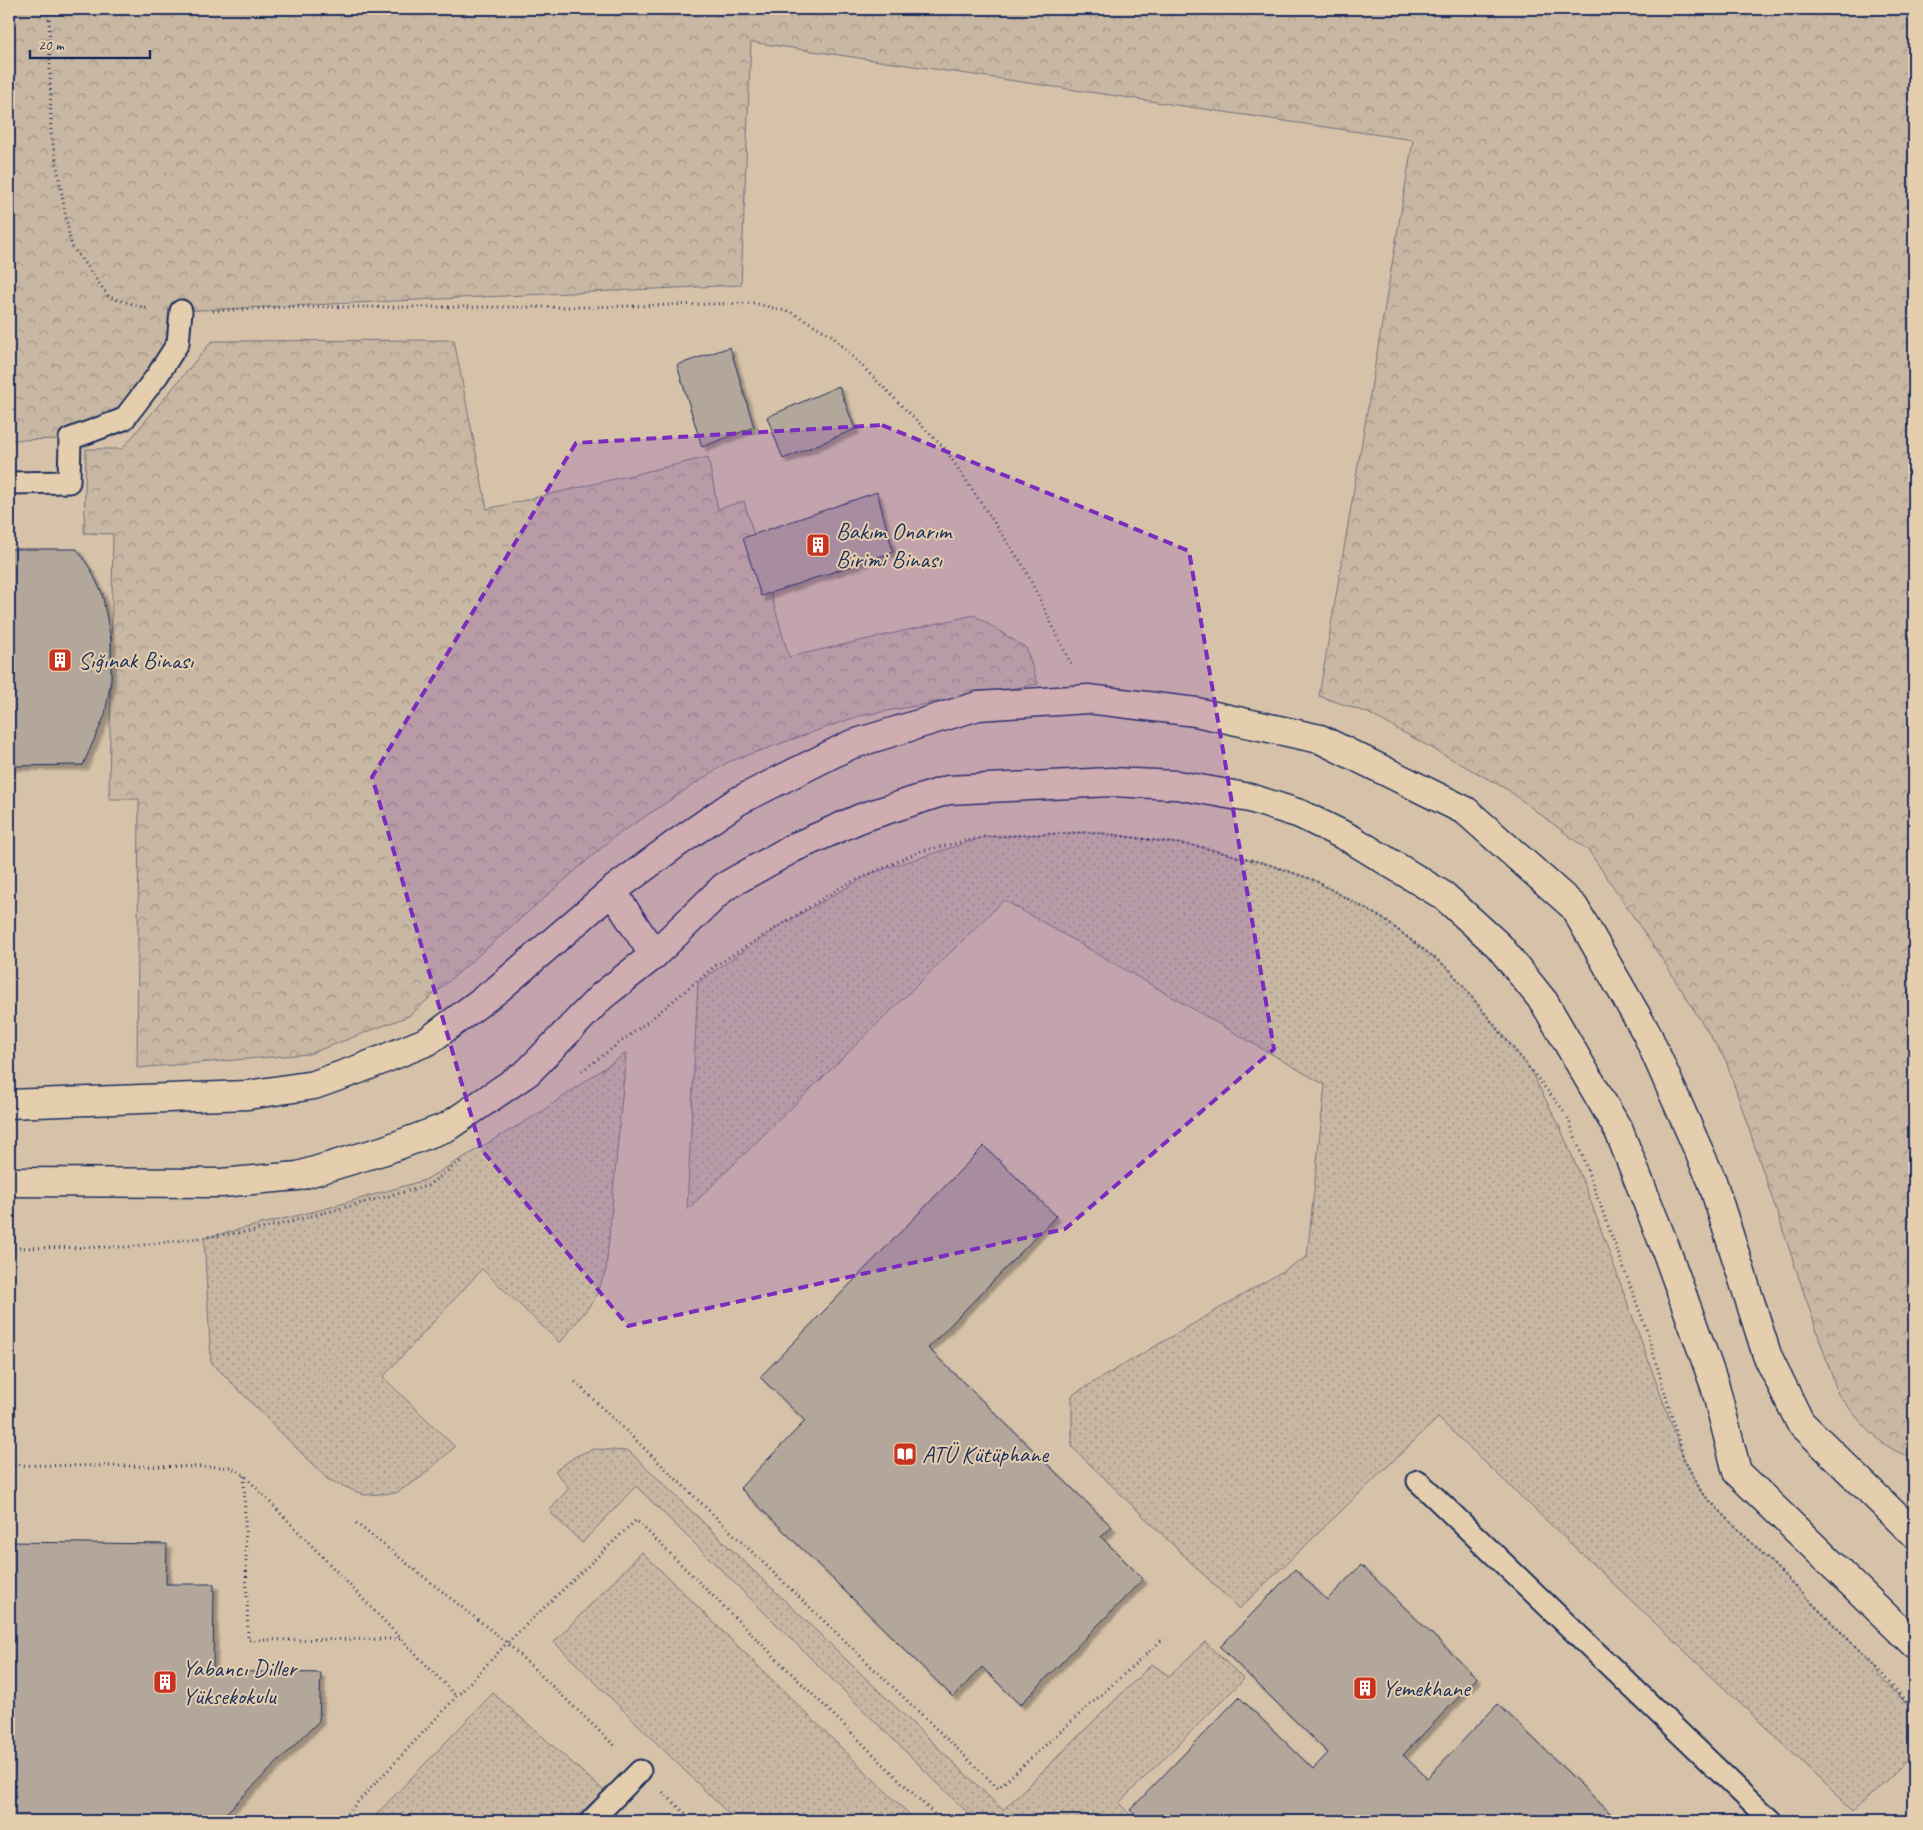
<svg xmlns="http://www.w3.org/2000/svg" width="1923" height="1830" viewBox="0 0 1923 1830" font-family="Caveat,sans-serif">
<style>
.built{fill:#d6c2a8}
.grass{fill:url(#grass-dots);stroke:#727380}
.forest{fill:url(#forest-crowns);stroke:#727380}
.building{fill:#b3a69a;stroke:#1b2f5e;filter:url(#shadow)}
.lines{fill:none;stroke-linecap:round;stroke-linejoin:round}
.service-casing{stroke:#1b2f5e;stroke-width:25}
.minor-casing{stroke:#1b2f5e;stroke-width:31}
.path{stroke:#1b2f5e;stroke-width:3;stroke-dasharray:1 4;stroke-linecap:butt}
.service{stroke:#e5ceae;stroke-width:21}
.minor{stroke:#e5ceae;stroke-width:28}
.marked{fill:#7b2cbf;fill-opacity:0.2;stroke:#7b2cbf;stroke-width:4;stroke-dasharray:10 6;stroke-linejoin:round}
.labels{text-anchor:middle;dominant-baseline:central;stroke-width:4;stroke-linejoin:round;paint-order:stroke}
.poi-label{font-size:24px;fill:#1b2f5e;stroke:#e5ceae;text-anchor:start}
</style>
<defs>
<pattern id="grass-dots" width="8" height="8" patternUnits="userSpaceOnUse" patternTransform="scale(1.25)"><rect width="8" height="8" fill="#c8b7a2"/><path d="M2 2h.1M6 6h.1" fill="none" stroke="#a29587" stroke-width="1.8" stroke-linecap="round"/></pattern>
<pattern id="forest-crowns" width="20" height="18" patternUnits="userSpaceOnUse" patternTransform="scale(1.25)"><rect width="20" height="18" fill="#c8b7a2"/><path d="M2 6a3 3 0 1 1 6 0M12 15a3 3 0 1 1 6 0" fill="none" stroke="#a29587"/></pattern>
<filter id="shadow"><feDropShadow dx="4.5" dy="4.5" stdDeviation="1" flood-color="#0004"/></filter>
</defs>
<rect width="100%" height="100%" fill="#e5ceae"/>
<filter id="ink" filterUnits="userSpaceOnUse"><feTurbulence type="fractalNoise" baseFrequency=".02" numOctaves="2"/><feDisplacementMap in="SourceGraphic" scale="10" xChannelSelector="R" yChannelSelector="G"/><feConvolveMatrix kernelMatrix="1 2 1 2 8 2 1 2 1" color-interpolation-filters="sRGB"/></filter>
<g filter="url(#ink)">
<path class="built" d="M9 9H1914V1821H9Z"/>
<path class="grass" d="M1092 832 1197 846 1267 864 1314 880 1382 918 1449 969 1528 1066 1559 1125 1587 1191 1684 1459 1702 1493 1874 1665 1880 1677 1914 1711V1754L1854 1811 1438 1418 1239 1609 1072 1447V1395L1307 1257 1325 1085 1004 900 687 1210 698 982 783 924 872 873 984 837Z
M626 1053 606 1270 594 1300 560 1343 482 1269 383 1377 455 1447 420 1478 396 1493 364 1495 327 1479 211 1362 204 1238 324 1209 425 1180 541 1112Z
M593 1449 629 1451 1003 1810 1152 1664 1169 1676 1205 1642 1244 1679 1119 1803 1136 1821H976L636 1486 582 1543 549 1511 569 1488 555 1471 576 1456Z
M642 1552 916 1821H736L554 1642Z
M493 1693 604 1791 572 1821H370Z"/>
<path class="forest" d="M9 9H1914V1457C1883 1453 1856 1417 1838 1394L1726 1061 1666 965 1589 851 1508 790 1368 713 1319 696 1413 140 751 42 741 285 181 311 167 345 127 402 70 439 9 440Z
M454 340 487 509 708 457 718 509 744 501 789 657 974 615 1026 648 1038 684 859 716 728 762 614 837 409 1016 309 1054 137 1068 139 799H109L113 534 84 533 86 449H122L212 341Z"/>
<path class="building" d="M730 347 754 427 702 447 677 365Z
M839 386 855 429 783 459 767 417Z
M877 492 893 552 761 596 743 538Z
M9 549H77L91 570 102 593 111 640V679L105 715 83 765 9 766Z
M984 1146 1056 1216 928 1348 1112 1527 1101 1537 1143 1579 1020 1705 982 1667 953 1697 740 1488 805 1421 760 1377Z
M9 1542 167 1544 166 1584H214L213 1671 321 1673 319 1721 218 1821H9V1785H11Z
M1361 1565 1477 1678 1403 1755 1427 1778 1498 1704 1610 1813 1601 1821H1142L1130 1810 1239 1697 1313 1769 1328 1753 1220 1647 1295 1569 1327 1600Z"/>
<g class="lines">
<g class="service-casing">
<path id="service" d="M9 483 69 482 70 439 124 419 157 376 178 343 181 311
M1418 1481 1771 1821
M591 1821 640 1771"/>
</g>
<g class="minor-casing">
<path id="minor" d="M612 891 654 955
M9 1104 248 1095 314 1085 362 1068 428 1041 498 989 612 891 677 843 738 801 850 745 978 706 1088 699 1196 712 1320 739 1466 811 1574 907 1647 1034 1712 1181 1767 1355 1800 1422 1914 1534
M9 1182 221 1183 298 1176 385 1150 447 1127 528 1072 602 996 654 955 724 887 793 848 861 818 948 790 1111 782 1177 785 1250 798 1300 814 1351 839 1444 896 1499 946 1544 1002 1619 1131 1665 1247 1715 1386 1737 1472 1914 1644"/>
</g>
<path class="path" d="M49 9 51 133 71 245 109 297 149 309
M213 311 289 307H588L754 303 793 313 831 335 945 449 1024 567 1072 666
M582 1071 650 1020 715 966 843 886 921 851 984 837 1092 832 1197 846 1267 864 1314 880 1382 918 1449 969 1564 1111
M1568 1118 1647 1331 1684 1459 1702 1493 1874 1665 1914 1711
M9 1248 127 1247 254 1231 427 1186 461 1161
M575 1382 998 1788 1164 1638
M9 1465 230 1467 244 1475 457 1697
M244 1476 248 1640 401 1639
M356 1523 507 1643 617 1748
M663 1792 693 1821
M340 1821 507 1643 636 1520 941 1821"/>
<use href="#service" class="service"/>
<use href="#minor" class="minor"/>
</g>
</g>
<path class="marked" d="M882 425 1189 551 1274 1049 1065 1229 628 1326 481 1149 372 777 576 443Z"/>
<defs>
<g id="building-square" transform="scale(1.25)"><rect x="-9" y="-9" width="18" height="18" rx="4" fill="#c8321e" stroke="#e5ceae"/><path d="M-4-6H4V6H1V3H-1V6H-4ZM-2.5-4.3h1.7v1.8h-1.7ZM.8-4.3h1.7v1.8H.8ZM-2.5-1h1.7V.8h-1.7ZM.8-1h1.7V.8H.8Z" fill="#fff"/></g>
<g id="library-square" transform="scale(1.25)"><rect x="-9" y="-9" width="18" height="18" rx="4" fill="#c8321e" stroke="#e5ceae"/><path d="M-6-4Q-3-5.5-.7-3.5V5Q-3 3-6 4ZM6-4Q3-5.5 .7-3.5V5Q3 3 6 4Z" fill="#fff"/></g>
</defs>
<g fill-rule="evenodd">
<use href="#building-square" x="818" y="545"/>
<use href="#building-square" x="60" y="660"/>
<use href="#library-square" x="905" y="1454"/>
<use href="#building-square" x="165" y="1682"/>
<use href="#building-square" x="1365" y="1688"/>
</g>
<g class="labels">
<g class="poi-label">
<text x="836" y="531">Bakım Onarım<tspan x="836" dy="28">Birimi Binası</tspan></text>
<text x="78" y="660">Sığınak Binası</text>
<text x="922" y="1454">ATÜ Kütüphane</text>
<text x="182" y="1668">Yabancı Diller<tspan x="182" dy="28">Yüksekokulu</tspan></text>
<text x="1382" y="1688">Yemekhane</text>
</g>
</g>
<rect width="1923" height="1830" fill="none" stroke="#e5ceae" stroke-width="30"/>
<rect x="15" y="15" width="1893" height="1800" fill="none" stroke="#1b2f5e" stroke-width="2" filter="url(#ink)"/>
<path d="M30 50v8h120v-8" fill="none" stroke="#1b2f5e" stroke-width="2.5"/>
<text x="38" y="50" font-size="15" fill="#1b2f5e" stroke="#e5ceae" stroke-width="4" paint-order="stroke">20 m</text>
</svg>
